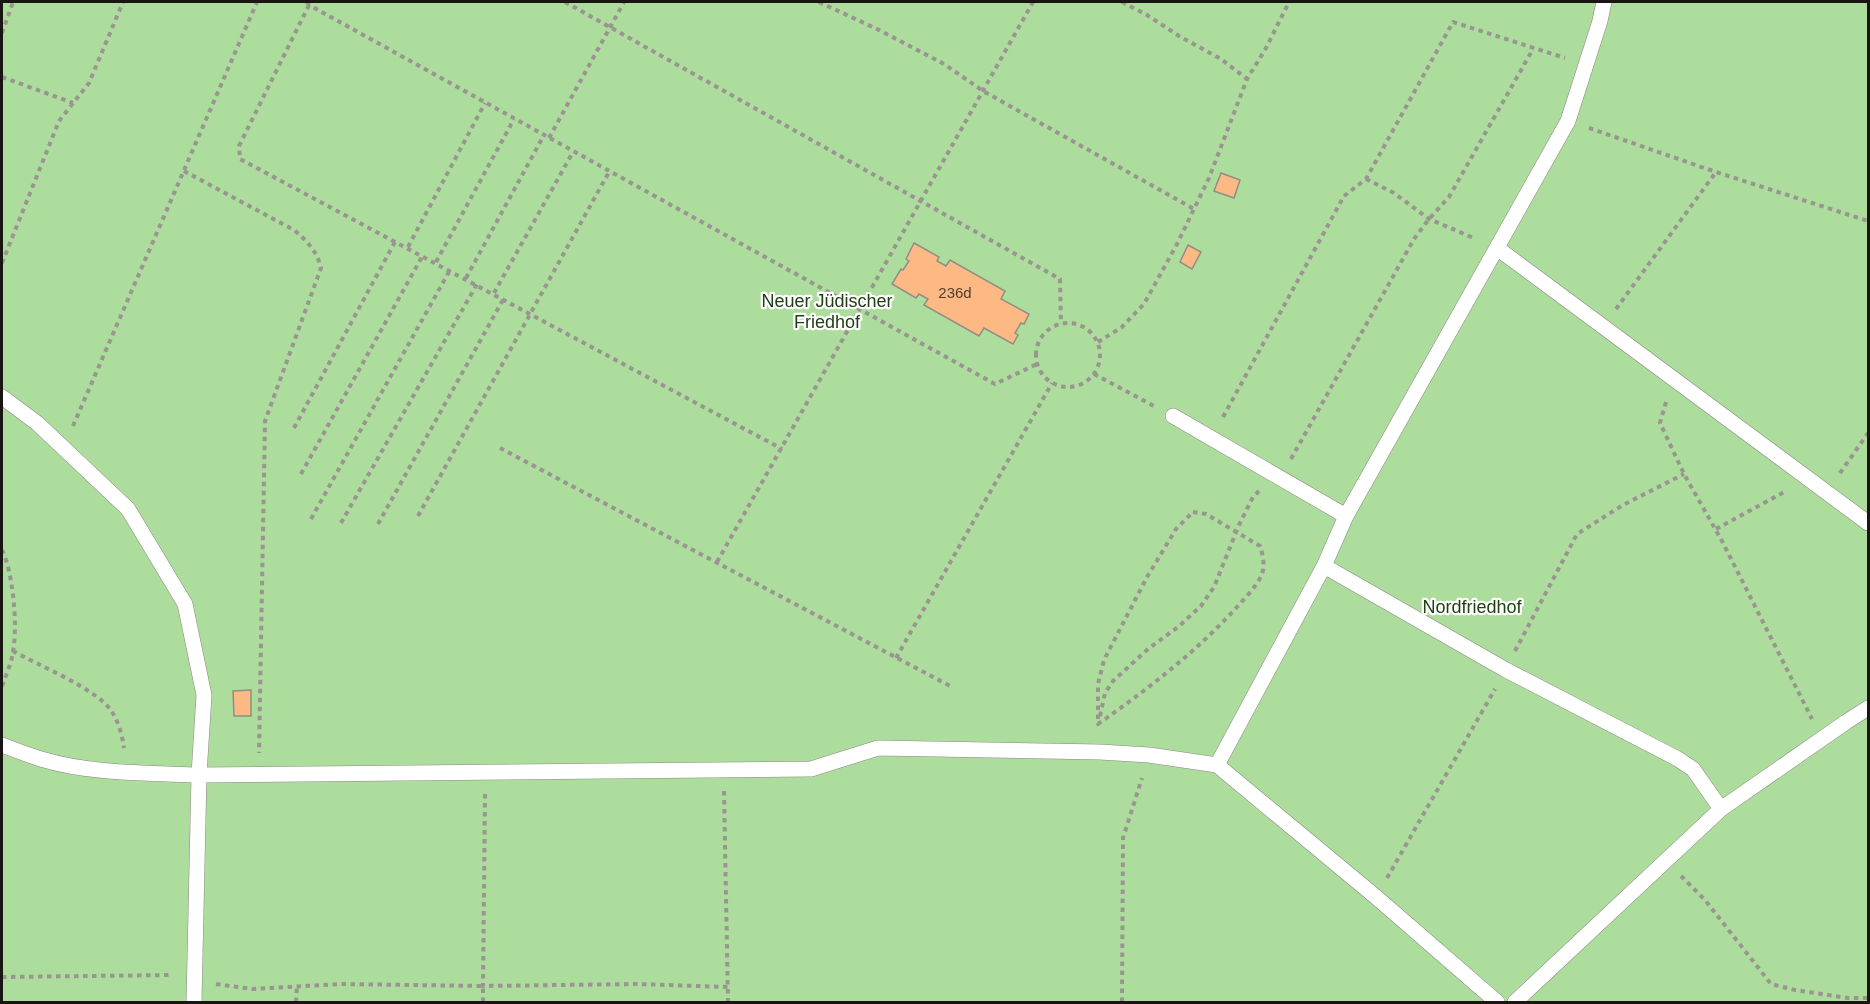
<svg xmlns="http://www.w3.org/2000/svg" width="1870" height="1004" viewBox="0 0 1870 1004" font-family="Arial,sans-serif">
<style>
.green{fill:#acdd9c}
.building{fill:#fdb984;stroke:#938d88;stroke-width:1.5}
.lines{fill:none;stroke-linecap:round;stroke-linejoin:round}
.service-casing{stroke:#8d8681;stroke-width:16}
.path{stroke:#9a9591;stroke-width:4;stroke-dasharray:4.5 4.5;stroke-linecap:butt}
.service{stroke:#fff;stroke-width:15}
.labels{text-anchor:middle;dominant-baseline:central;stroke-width:4.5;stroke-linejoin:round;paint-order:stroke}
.number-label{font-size:15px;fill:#513e2f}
.park-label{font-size:18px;fill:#204013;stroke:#fff}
</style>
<rect width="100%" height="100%" fill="#fff8f2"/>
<path class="green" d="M2 2H1868V1002H2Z"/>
<path class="building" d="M1221 173 1240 180 1234 198 1214 191Z
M914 243 939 257 937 261 946 266 950 260 1005 291 1001 299 1029 314 1024 324 1021 323 1015 333 1018 335 1013 344 984 328 979 336 924 305 928 299 919 294 916 298 892 284 901 269 903 270 909 261 906 259Z
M1188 245 1201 252 1192 269 1180 262Z
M251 690V716H234L233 691Z"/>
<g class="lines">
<g class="service-casing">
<path id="service" d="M1497 248 1868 523
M2 397 37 423 128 509 185 604 204 695 199 775 194 1002
M1173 416 1346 516
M1324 566 1506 670 1678 759 1693 769 1721 809
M2 745C15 750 28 755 41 759 90 774 148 773 199 775L811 769 878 748 1100 752 1149 755 1217 765 1376 897 1497 1002
M1217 765 1324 566 1346 516 1568 121 1600 21 1604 2
M1515 1002 1721 809 1846 722 1868 708"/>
</g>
<path class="path" d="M307 2 309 5 995 384 1037 364
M565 2 1060 279 1061 324
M819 2 879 30 944 64 983 91 1194 209
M1122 2 1147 15 1179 36 1221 59 1247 79
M309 5 239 146 240 159 782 449
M2 33 13 2
M2 77 73 103
M1589 128 1716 172 1868 221
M549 138 624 2
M184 171 294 230C307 241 317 251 321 268L265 421 259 753
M1366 179 1394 193 1429 219 1476 239
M408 247 485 103
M436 262 514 119
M2 263 59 121 89 83 123 2
M466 278 544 135
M494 293 573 152
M1616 309 1716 172
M1036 355a32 32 0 1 1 64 0a32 32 0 1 1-64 0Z
M1098 342 1122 327 1144 304 1177 244 1209 178 1247 79 1266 48 1289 2
M1094 374 1154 406
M1666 402 1660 423 1684 474 1722 541 1812 719
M1223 417 1344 196 1366 179 1453 22 1565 58
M73 426 257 2
M294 428 396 240
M500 448 952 687
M1291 459 1414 239 1429 219 1449 197 1533 49
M1840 473 1868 433
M301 474 423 255
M1193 512 1206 514 1260 546C1263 555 1265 565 1262 574 1257 586 1246 597 1237 607 1196 652 1148 689 1098 724V684L1104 660 1147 577 1176 529Z
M418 516 609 172
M311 519 450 270
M341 523 477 284
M378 524 504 298
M1716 529 1786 491
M2 550C13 572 18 626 13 651 12 663 5 676 2 687
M717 562 1033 2
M13 651C38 665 94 688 110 709 118 720 122 734 124 748
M1515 651 1577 534 1623 505 1684 474
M896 658 1052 383
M1100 716 1105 693 1113 681 1148 649 1178 627 1201 606 1214 587 1239 525 1253 497 1259 491
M724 791 728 1002
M485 794 483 986 637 984 728 987
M1681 876 1705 900 1771 984 1795 990 1848 998H1868
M1387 878 1495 689
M2 977 172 975
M216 984 252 989 341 984 483 986V1002
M296 1002 297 985
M1122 1002 1123 838 1142 778"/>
<use href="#service" class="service"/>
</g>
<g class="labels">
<g class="number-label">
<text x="955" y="292">236d</text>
</g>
<g class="park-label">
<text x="827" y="301">Neuer Jüdischer<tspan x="827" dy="21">Friedhof</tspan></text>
<text x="1472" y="607">Nordfriedhof</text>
</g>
</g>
<rect width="1870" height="1004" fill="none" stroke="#181513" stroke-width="6"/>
</svg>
